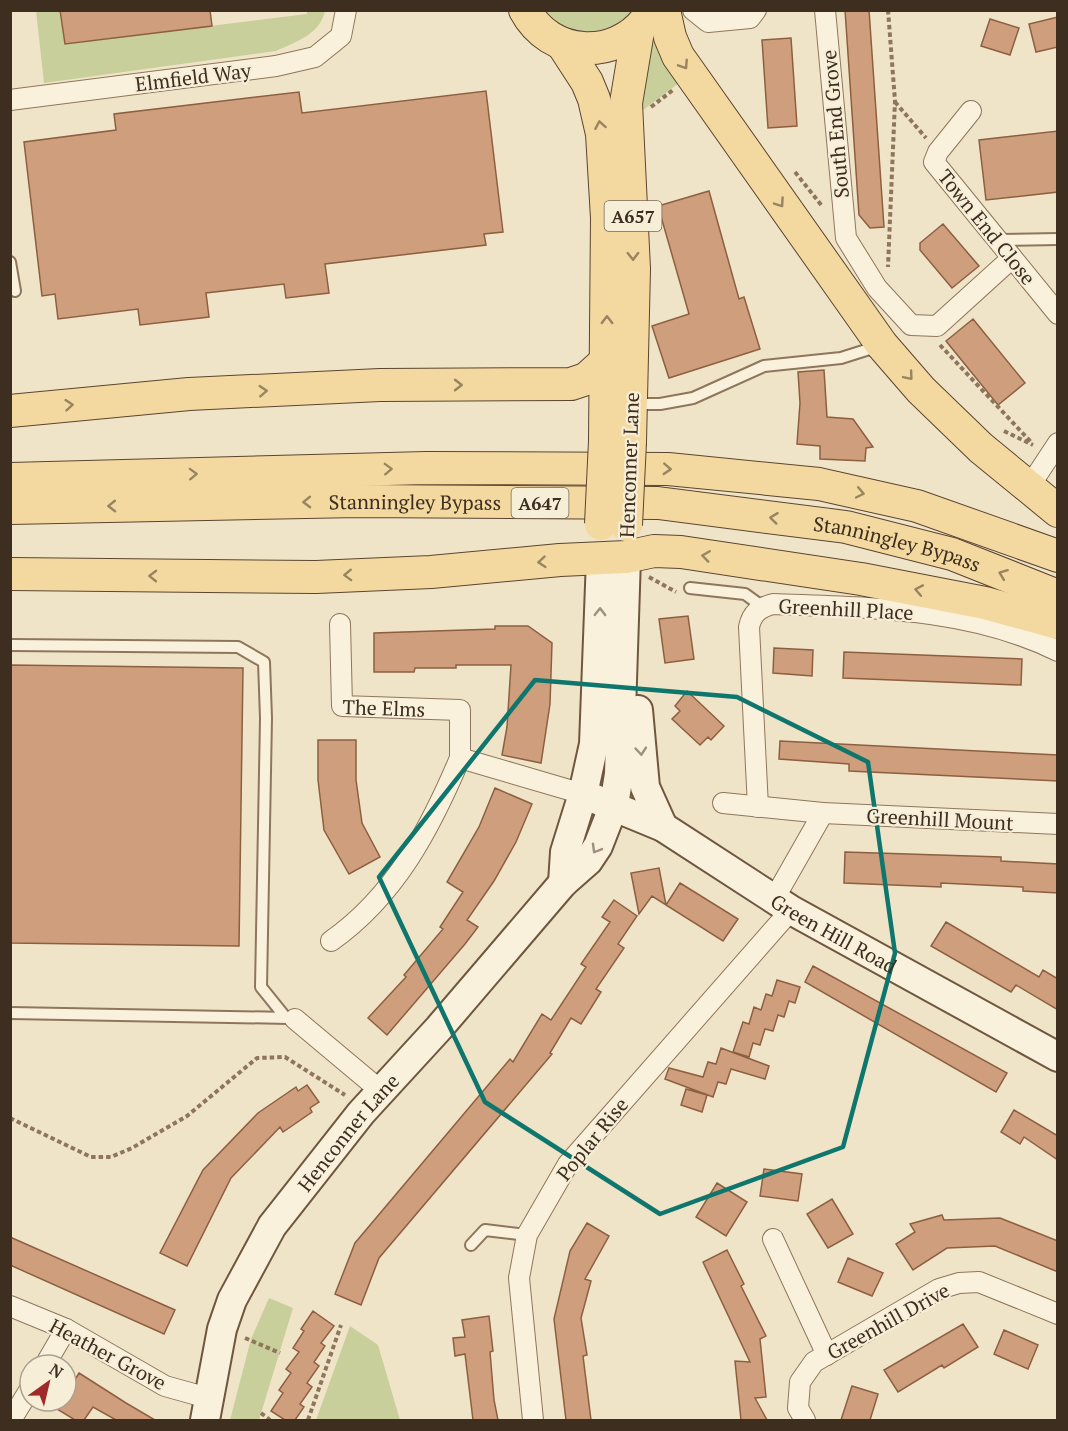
<svg xmlns="http://www.w3.org/2000/svg" width="1068" height="1431" viewBox="0 0 1068 1431" font-family="'PT Serif',serif">
<style>
.green{fill:#c9cf9b}
.building{fill:#cf9f7d;stroke:#8d5f41;stroke-width:1.5}
.lines{fill:none;stroke-linecap:round;stroke-linejoin:round}
.lane-casing{stroke:#8d765c;stroke-width:14}
.street-casing{stroke:#8d765c;stroke-width:22}
.secondary-casing{stroke:#6f573f;stroke-width:32}
.primary-casing{stroke:#5b4430;stroke-width:34}
.path{stroke:#8d765c;stroke-width:4;stroke-dasharray:4.5 3;stroke-linecap:butt}
.lane{stroke:#faf1dc;stroke-width:10}
.street{stroke:#faf1dc;stroke-width:20}
.secondary{stroke:#faf1dc;stroke-width:28}
.primary{stroke:#f3d9a0;stroke-width:32}
.primary-bridge-casing{stroke:#5b4430;stroke-width:34;stroke-linecap:butt}
.primary-bridge{stroke:#f3d9a0;stroke-width:32}
.oneway{stroke:#988460}
.oneway2{stroke:#9c907e}
.marked{fill:none;stroke:#0f766e;stroke-width:4.5;stroke-linejoin:round}
.labels{text-anchor:middle;dominant-baseline:central;stroke-width:4.5;stroke-linejoin:round;paint-order:stroke}
.shield{fill:#f7eed8;stroke:#756857;stroke-width:1.5}
.shield-label{font-size:18px;font-weight:bold;fill:#3d2e20}
.street-label{font-size:20px;fill:#3d2e20;stroke:#f7eed8}
</style>
<rect width="100%" height="100%" fill="#f0e4c8"/>
<path class="green" d="M36 11H60L65 44 307 14V11H325C320 34 296 42 276 51L44 83Z
M544 11H633C613 39 564 40 544 11Z
M655 43 679 83 634 117 652 44Z
M269 1298 293 1308 259 1420H230L251 1339Z
M350 1326 378 1345 400 1420H316Z"/>
<path class="building" d="M60 10H210L212 26 65 44Z
M845 10H869L884 227 870 228 859 215Z
M1058 17V47L1036 52 1029 24Z
M990 19 1019 28 1010 55 981 46Z
M791 38 797 126 768 128 762 40Z
M486 91 503 232 484 234 486 245 325 264 329 293 286 298 284 284 206 293 209 317 140 325 138 309 58 319 55 294 42 296 24 142 116 130 114 114 299 92 302 113Z
M1058 131V192L986 200 979 140Z
M709 191 739 299 744 297 760 349 669 378 652 326 689 314 658 206Z
M943 224 979 266 952 288 920 250V243Z
M973 319 1025 383 998 405 946 341Z
M824 370 827 417 853 419 873 447 866 448 865 461 820 459V446L797 444 800 403 798 372Z
M688 616 694 659 665 663 659 619Z
M495 626H528L552 643 550 704 541 763 502 755 507 727 511 665H456V668H415L414 672H374V633L495 629Z
M774 648 813 650 812 676 773 673Z
M844 652 1022 659 1021 685 843 678Z
M10 665 243 668 239 946 10 943Z
M687 691 724 726 711 740 708 737 700 745 672 719 680 711 675 706Z
M318 740H356V780L362 823 380 857 349 874 324 830 318 780Z
M780 741 1058 755V781L849 771V764L779 759Z
M495 788 532 804 516 842 494 881 467 920 478 927 465 944 387 1035 368 1018 406 977 404 975 443 929 440 927 463 892 447 882 479 827Z
M845 852 1001 857V861L1058 864V893L1023 891V887L941 883V887L844 883Z
M659 868 666 905 652 896 639 914 631 873Z
M680 883 738 919 723 941 666 905Z
M614 900 637 916 618 944 624 948 596 989 601 992 581 1024 571 1018 550 1053 552 1054 379 1258 361 1305 335 1294 355 1243 510 1059 513 1062 542 1014 551 1020 586 967 581 964 610 922 602 917Z
M946 922 1039 977 1043 970 1058 979V1010L1016 985 1011 992 931 946Z
M813 966 1007 1073 996 1092 805 982Z
M777 980 800 987 795 1003 789 1001 784 1017 778 1015 773 1031 765 1029 760 1045 753 1043 749 1057 733 1052 743 1022 749 1024 754 1007 761 1010 766 994 772 996Z
M721 1048 769 1066 765 1079 731 1069 726 1084 718 1082 713 1097 665 1079 669 1068 703 1077 708 1062 716 1064Z
M307 1085 319 1102 310 1108 312 1112 283 1132 280 1127 231 1178 187 1266 160 1253 203 1170 258 1113 296 1087 298 1091Z
M686 1089 707 1095 702 1112 681 1105Z
M1014 1110 1058 1136V1160L1024 1137 1020 1144 1001 1132Z
M764 1169 802 1174 798 1201 760 1196Z
M717 1183 747 1202 726 1236 696 1217Z
M832 1199 853 1234 828 1248 807 1214Z
M942 1215 944 1220 1000 1218 1058 1241V1272L995 1246 947 1248 913 1270 896 1244 915 1232 910 1224Z
M587 1223 609 1236 585 1279 591 1281 581 1318 587 1355 583 1356 591 1420H566L554 1319 570 1251Z
M10 1237 175 1310 164 1334 10 1265Z
M727 1250 744 1284 741 1286 766 1336 760 1339 766 1397 755 1398 767 1420H741L735 1361 750 1362 703 1262Z
M848 1258 883 1273 872 1296 838 1282Z
M313 1311 334 1326 321 1343 325 1346 314 1362 319 1366 307 1383 312 1387 300 1404 304 1407 295 1420H285L271 1411 283 1393 279 1390 291 1373 286 1369 299 1352 293 1348 304 1331 301 1329Z
M489 1316 493 1351 490 1352 494 1400 498 1420H473L465 1354 455 1356 453 1338 465 1337 462 1320Z
M963 1324 978 1347 944 1368 942 1365 898 1392 884 1370Z
M1004 1330 1038 1345 1028 1369 994 1354Z
M79 1373 126 1403 155 1420H116L93 1407 84 1420H75L57 1409 62 1401H66V1394Z
M852 1386 878 1394 870 1420H841Z"/>
<g class="lines">
<g class="lane-casing">
<path id="lane" d="M998 240 1058 239
M10 262 15 291
M635 404H660L693 398 764 366 841 358 879 346
M690 588 745 594 763 607
M10 645 238 647 264 662 266 718 261 987 286 1018
M10 1013 289 1018
M471 1245 485 1230 527 1235"/>
</g>
<g class="street-casing">
<g id="street">
<path d="M693 10 708 22 750 18 756 10"/>
<path d="M825 10 846 238 877 288 911 325 937 326 1012 258"/>
<path d="M10 100 276 66 315 57 341 36 346 10"/>
<path d="M971 111 938 152 934 162 1058 314"/>
<path d="M1029 487 1058 443"/>
<path id="s1" d="M340 624 342 706 460 710V758L583 794"/>
<path d="M723 803 823 813 1058 824"/>
<path d="M758 807 749 627C752 613 759 608 773 604 870 608 968 607 1058 651"/>
<path d="M774 899 823 813"/>
<path d="M331 941C395 896 430 829 460 758"/>
<path d="M295 1019 381 1091"/>
<path d="M773 1239 827 1355"/>
<path d="M10 1306 66 1329 165 1386 208 1398"/>
<path d="M45 1365 66 1329"/>
<path d="M11 1420 30 1389"/>
<path d="M533 1420 519 1278 527 1235 568 1164 791 910"/>
<path d="M805 1420 798 1408 800 1382 814 1362 939 1289 959 1283 979 1282 1058 1314"/>
</g>
</g>
<g class="secondary-casing">
<g id="secondary">
<path d="M638 710 645 787 663 827"/>
<path id="s2" d="M583 794 663 827 791 910 1058 1057"/>
<path d="M563 883 565 852 583 794 594 744 601 559"/>
<path id="s3" d="M205 1420 222 1329 232 1300 272 1226 361 1113 439 1028 563 883 588 861 598 846 614 805 619 774 626 557"/>
</g>
</g>
<g class="primary-casing">
<g id="primary">
<path d="M525 10C550 57 614 61 646 20"/>
<path d="M664 10 670 37 678 56 882 345 921 390 981 448 1058 511"/>
<path d="M563 45 587 82 594 99 602 134 607 218 605 441"/>
<path d="M10 411 189 394 380 385 571 384 586 379 607 360"/>
<path d="M630 442 634 269 626 103 638 31"/>
<path d="M10 479 426 468 668 469 819 484 917 506 1058 556"/>
<path id="s4" d="M10 508 358 501 658 503 846 527 952 554 1058 596"/>
<path d="M10 574 316 577 431 572 560 560 626 557 654 551 681 552 861 579 985 603 1058 623"/>
</g>
</g>
<path class="path" d="M888 10 895 101 888 267
M895 102 926 138
M651 107 673 90
M795 172 822 206
M940 345 1031 442
M1004 431 1033 445
M649 577 676 592
M10 1118 91 1157H111L132 1148 187 1116 257 1058 285 1057 345 1095
M245 1338 280 1353
M261 1413 270 1420
M308 1420 341 1325"/>
<use href="#lane" class="lane"/>
<use href="#street" class="street"/>
<use href="#secondary" class="secondary"/>
<use href="#primary" class="primary"/>
<g class="primary-bridge-casing">
<path id="primary-bridge" d="M601 524 605 441
M626 525 630 442"/>
</g>
<use href="#primary-bridge" class="primary-bridge"/>
</g>
<defs><path id="oneway-chevron" d="M-2-3.5L2.5 0L-2 3.5" fill="none" stroke-width="1.6" stroke-linecap="round" stroke-linejoin="round" transform="scale(1.5)"/></defs>
<g class="oneway">
<use href="#oneway-chevron" transform="translate(684 65) rotate(57)"/>
<use href="#oneway-chevron" transform="translate(600 125) rotate(-100)"/>
<use href="#oneway-chevron" transform="translate(780 203) rotate(55)"/>
<use href="#oneway-chevron" transform="translate(633 256) rotate(89)"/>
<use href="#oneway-chevron" transform="translate(607 320) rotate(-90)"/>
<use href="#oneway-chevron" transform="translate(909 376) rotate(50)"/>
<use href="#oneway-chevron" transform="translate(458 385)"/>
<use href="#oneway-chevron" transform="translate(263 391) rotate(-3)"/>
<use href="#oneway-chevron" transform="translate(69 405) rotate(-5)"/>
<use href="#oneway-chevron" transform="translate(388 469) rotate(-2)"/>
<use href="#oneway-chevron" transform="translate(667 469) rotate(3)"/>
<use href="#oneway-chevron" transform="translate(193 474) rotate(-2)"/>
<use href="#oneway-chevron" transform="translate(860 493) rotate(12)"/>
<use href="#oneway-chevron" transform="translate(307 502) rotate(179)"/>
<use href="#oneway-chevron" transform="translate(112 506) rotate(179)"/>
<use href="#oneway-chevron" transform="translate(774 518) rotate(-173)"/>
<use href="#oneway-chevron" transform="translate(706 556) rotate(-172)"/>
<use href="#oneway-chevron" transform="translate(542 562) rotate(175)"/>
<use href="#oneway-chevron" transform="translate(1003 574) rotate(-159)"/>
<use href="#oneway-chevron" transform="translate(348 575) rotate(178)"/>
<use href="#oneway-chevron" transform="translate(153 576) rotate(-179)"/>
<use href="#oneway-chevron" transform="translate(919 590) rotate(-169)"/>
</g>
<g class="oneway2">
<use href="#oneway-chevron" transform="translate(600 612) rotate(-89)"/>
<use href="#oneway-chevron" transform="translate(641 751) rotate(85)"/>
<use href="#oneway-chevron" transform="translate(596 849) rotate(120)"/>
</g>
<path class="marked" d="M535 680 737 697 868 762 895 953 843 1147 660 1214 485 1102 379 877Z"/>
<g class="labels">
<g class="shield">
<rect x="604.5" y="201" width="57" height="30" rx="4.5"/>
<rect x="511.5" y="488" width="57" height="30" rx="4.5"/>
</g>
<g class="shield-label">
<text x="633" y="216">A657</text>
<text x="540" y="503">A647</text>
</g>
<g class="street-label">
<text transform="translate(193 77) rotate(-7)">Elmfield Way</text>
<text transform="translate(835 124) rotate(-95)">South End Grove</text>
<text transform="translate(987 227) rotate(51)">Town End Close</text>
<text transform="translate(629 465) rotate(-88)">Henconner Lane</text>
<text stroke="none"><textPath href="#s4" startOffset="405">Stanningley Bypass</textPath></text>
<text stroke="none"><textPath href="#s4" startOffset="891">Stanningley Bypass</textPath></text>
<text transform="translate(846 609) rotate(3)">Greenhill Place</text>
<text stroke="none"><textPath href="#s1" startOffset="124">The Elms</textPath></text>
<text transform="translate(940 819) rotate(3)">Greenhill Mount</text>
<text stroke="none"><textPath href="#s2" startOffset="288">Green Hill Road</textPath></text>
<text stroke="none"><textPath href="#s3" startOffset="328">Henconner Lane</textPath></text>
<text transform="translate(592 1139) rotate(-51)">Poplar Rise</text>
<text transform="translate(888 1321) rotate(-29)">Greenhill Drive</text>
<text transform="translate(108 1354) rotate(28)">Heather Grove</text>
</g>
</g>
<rect width="1068" height="1431" fill="none" stroke="#3d2e20" stroke-width="24"/>
<g transform="translate(48 1383) rotate(34)"><circle r="28" fill="#f7eed8" stroke="#ada18e" stroke-width="1.5"/>
<path d="M0-4.5L10 22L0 15L-10 22Z" fill="#9e2a2b"/>
<text y="-9" font-size="16" font-weight="bold" text-anchor="middle" fill="#3d2e20">N</text>
</g>
</svg>
